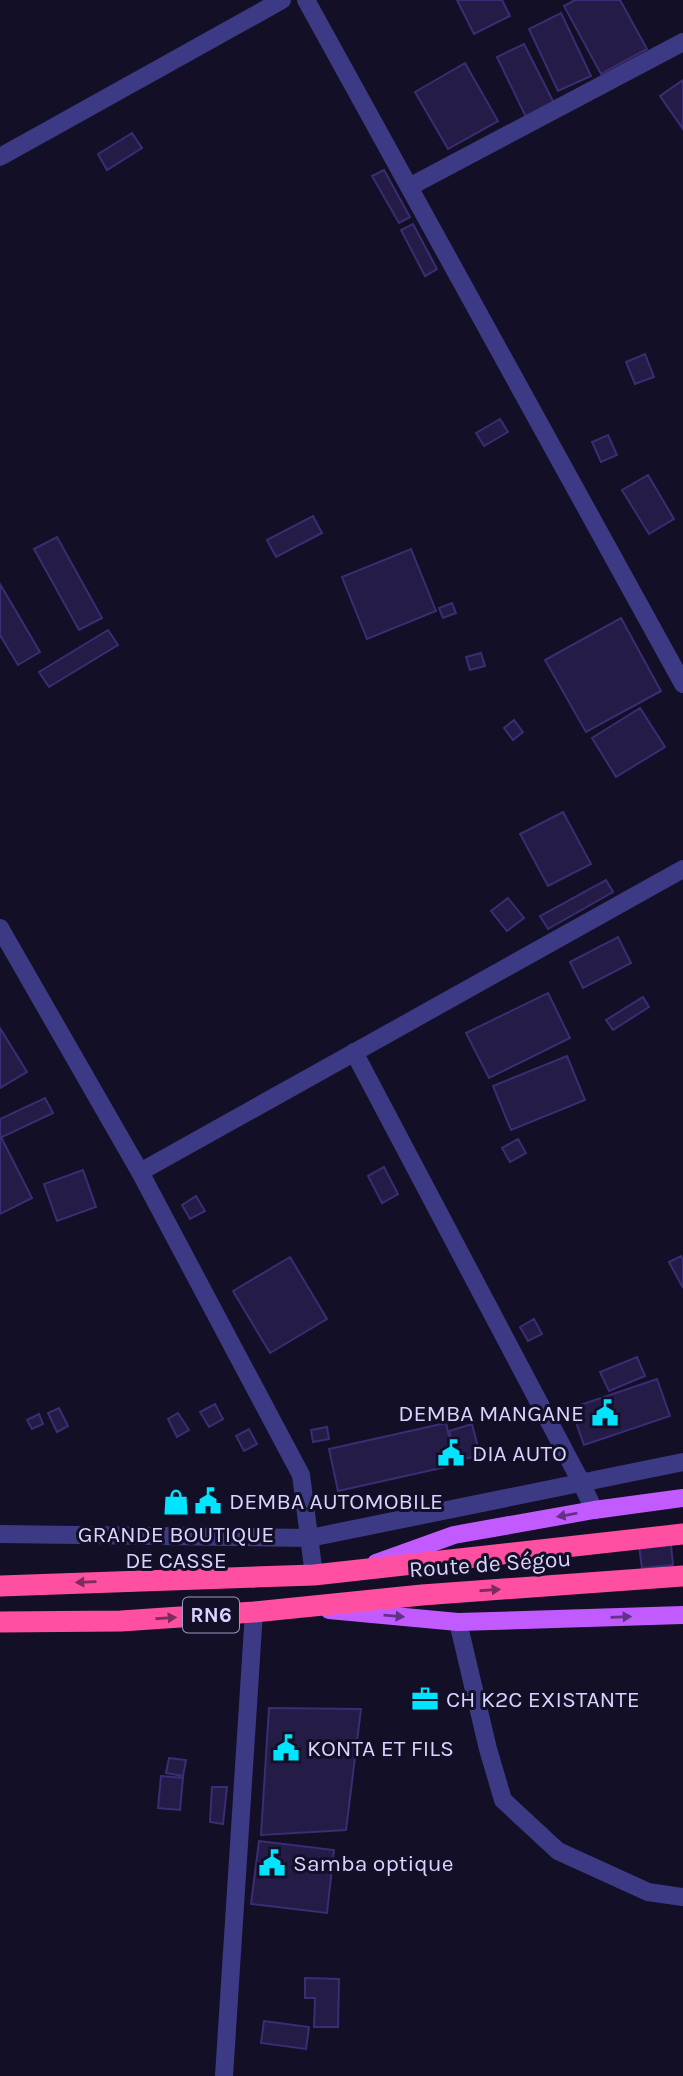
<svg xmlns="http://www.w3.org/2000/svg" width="683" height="2076" viewBox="0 0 683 2076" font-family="Karla,sans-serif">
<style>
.building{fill:#241b47;stroke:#3b2d73;stroke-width:2}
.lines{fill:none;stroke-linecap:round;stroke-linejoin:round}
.minor{stroke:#3d3a85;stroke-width:18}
.major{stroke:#c25bff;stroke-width:18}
.highway{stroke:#ff4fa3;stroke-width:21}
.oneway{fill:#623188}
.oneway2{fill:#7d2c5e}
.labels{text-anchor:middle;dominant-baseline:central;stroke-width:6;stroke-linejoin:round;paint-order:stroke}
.shield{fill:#130f26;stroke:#9e99be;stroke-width:2}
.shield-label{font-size:21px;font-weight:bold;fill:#d9d4ff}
.poi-label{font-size:23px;fill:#d9d4ff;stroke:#130f26;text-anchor:start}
.street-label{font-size:23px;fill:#d9d4ff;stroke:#130f26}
</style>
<rect width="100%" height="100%" fill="#130f26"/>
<path class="building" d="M457 0H502L510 16 474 34Z
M575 0H620L647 49 601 74 564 6Z
M561 13 591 76 558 91 529 29Z
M524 44 554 103 526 117 497 57Z
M465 63 498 121 448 149 415 92Z
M683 80V129L660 96Z
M132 133 142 148 107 170 98 154Z
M384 170 410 217 399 223 372 176Z
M413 224 437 269 425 276 401 230Z
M645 354 654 377 635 384 626 362Z
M500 419 508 432 484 446 476 433Z
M608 435 617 455 601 462 592 442Z
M648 475 674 519 649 534 622 490Z
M313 516 322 533 276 557 267 540Z
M57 537 102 618 79 630 34 549Z
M411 549 436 611 367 639 342 577Z
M0 584 40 652 18 665 0 635Z
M452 603 456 613 443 618 439 608Z
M621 618 661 691 586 732 545 660Z
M108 630 118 645 49 687 39 672Z
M481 653 485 666 470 670 466 657Z
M640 708 665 747 616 777 592 738Z
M514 720 523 732 513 740 504 728Z
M563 812 591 864 548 886 520 834Z
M606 880 613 892 548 929 540 916Z
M508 898 524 918 507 931 491 911Z
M618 937 631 963 583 988 570 962Z
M548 993 570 1038 489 1078 466 1033Z
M643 997 649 1007 613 1030 606 1020Z
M0 1028 27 1072 0 1088Z
M567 1056 585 1100 511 1130 493 1086Z
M45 1098 53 1113 0 1138V1119Z
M0 1135 32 1198 0 1214Z
M518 1139 526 1153 510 1162 502 1148Z
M384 1167 398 1194 382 1203 368 1176Z
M83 1170 96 1207 57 1221 44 1184Z
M196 1196 205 1211 190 1219 182 1205Z
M681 1256 683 1260V1288L669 1262Z
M290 1257 327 1319 270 1353 233 1291Z
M534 1319 542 1334 528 1341 520 1327Z
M637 1357 645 1376 609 1391 600 1372Z
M657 1379 670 1416 584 1445 571 1408Z
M215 1404 223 1419 209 1427 200 1412Z
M59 1408 68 1426 57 1432 48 1413Z
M178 1413 189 1430 177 1437 168 1419Z
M39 1414 43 1424 32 1429 27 1420Z
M446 1423 455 1465 338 1491 329 1449Z
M472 1424 480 1455 457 1461 449 1431Z
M327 1427 329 1439 313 1442 311 1430Z
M249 1429 257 1444 244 1451 236 1436Z
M670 1535 673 1565 642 1568 638 1539Z
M269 1708 361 1709 346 1830 261 1835Z
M169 1758 186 1760 183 1776 166 1773Z
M161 1776 183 1778 180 1810 158 1808Z
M212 1787H227L223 1824 210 1822Z
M259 1841 334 1850 327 1913 251 1904Z
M305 1978 339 1979 338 2027H314L315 1998H305Z
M264 2021 309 2027 306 2049 261 2043Z"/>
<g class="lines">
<path class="minor" d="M306 0 683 684
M0 157 282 0
M409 187 683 42
M0 928 140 1172 301 1475 314 1575
M354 1052 581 1482 594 1510
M140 1172 683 869
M0 1534 310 1538 683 1462
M458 1622 488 1749 503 1800 558 1851 648 1892 683 1897
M224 2076 254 1612"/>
<path class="major" d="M376 1563 454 1535 594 1510 683 1498
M329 1610 458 1622 683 1615"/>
<path class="highway" d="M0 1586 314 1575 683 1534
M0 1622 121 1621 254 1612 422 1595 683 1576"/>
</g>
<defs><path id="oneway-solid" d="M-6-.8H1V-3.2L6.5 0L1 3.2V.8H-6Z" transform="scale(1.75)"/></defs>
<g class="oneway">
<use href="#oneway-solid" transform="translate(567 1515) rotate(170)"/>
<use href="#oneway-solid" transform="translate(394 1616) rotate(5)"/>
<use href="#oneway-solid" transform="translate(621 1617) rotate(-2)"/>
</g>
<g class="oneway2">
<use href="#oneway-solid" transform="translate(86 1582) rotate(178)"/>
<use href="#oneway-solid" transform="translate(490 1590) rotate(-4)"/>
<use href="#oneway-solid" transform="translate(166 1618) rotate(-4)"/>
</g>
<defs>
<g id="civic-bare" transform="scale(2.1)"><path d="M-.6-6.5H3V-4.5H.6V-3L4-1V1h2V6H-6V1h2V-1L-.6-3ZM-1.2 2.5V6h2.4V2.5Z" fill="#00e5ff" stroke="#130f26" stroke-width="2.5" paint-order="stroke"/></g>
<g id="shop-bare" transform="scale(2.1)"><path d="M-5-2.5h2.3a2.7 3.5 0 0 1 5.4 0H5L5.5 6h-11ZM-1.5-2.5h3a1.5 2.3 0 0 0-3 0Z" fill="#00e5ff" stroke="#130f26" stroke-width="2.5" paint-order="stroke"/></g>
<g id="office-bare" transform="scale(2.1)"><path d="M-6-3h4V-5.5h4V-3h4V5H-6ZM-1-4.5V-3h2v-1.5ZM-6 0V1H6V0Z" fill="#00e5ff" stroke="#130f26" stroke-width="2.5" paint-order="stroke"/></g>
</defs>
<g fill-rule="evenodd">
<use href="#civic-bare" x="605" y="1413"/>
<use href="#civic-bare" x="451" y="1453"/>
<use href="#civic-bare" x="208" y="1501"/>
<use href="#shop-bare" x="176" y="1502"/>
<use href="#office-bare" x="425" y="1699"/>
<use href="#civic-bare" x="286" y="1748"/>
<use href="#civic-bare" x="272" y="1863"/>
</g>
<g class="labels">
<rect class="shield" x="183" y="1597.5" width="56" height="35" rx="5"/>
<g class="shield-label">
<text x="211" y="1615">RN6</text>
</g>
<g class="poi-label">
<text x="584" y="1413" text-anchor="end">DEMBA MANGANE</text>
<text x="472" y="1453">DIA AUTO</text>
<text x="229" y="1501">DEMBA AUTOMOBILE</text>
<text x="176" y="1534" text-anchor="middle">GRANDE BOUTIQUE<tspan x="176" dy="26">DE CASSE</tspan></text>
<text x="446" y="1699">CH K2C EXISTANTE</text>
<text x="307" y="1748">KONTA ET FILS</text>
<text x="293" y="1863">Samba optique</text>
</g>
<g class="street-label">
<text transform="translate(490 1564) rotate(-4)">Route de Ségou</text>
</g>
</g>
</svg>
